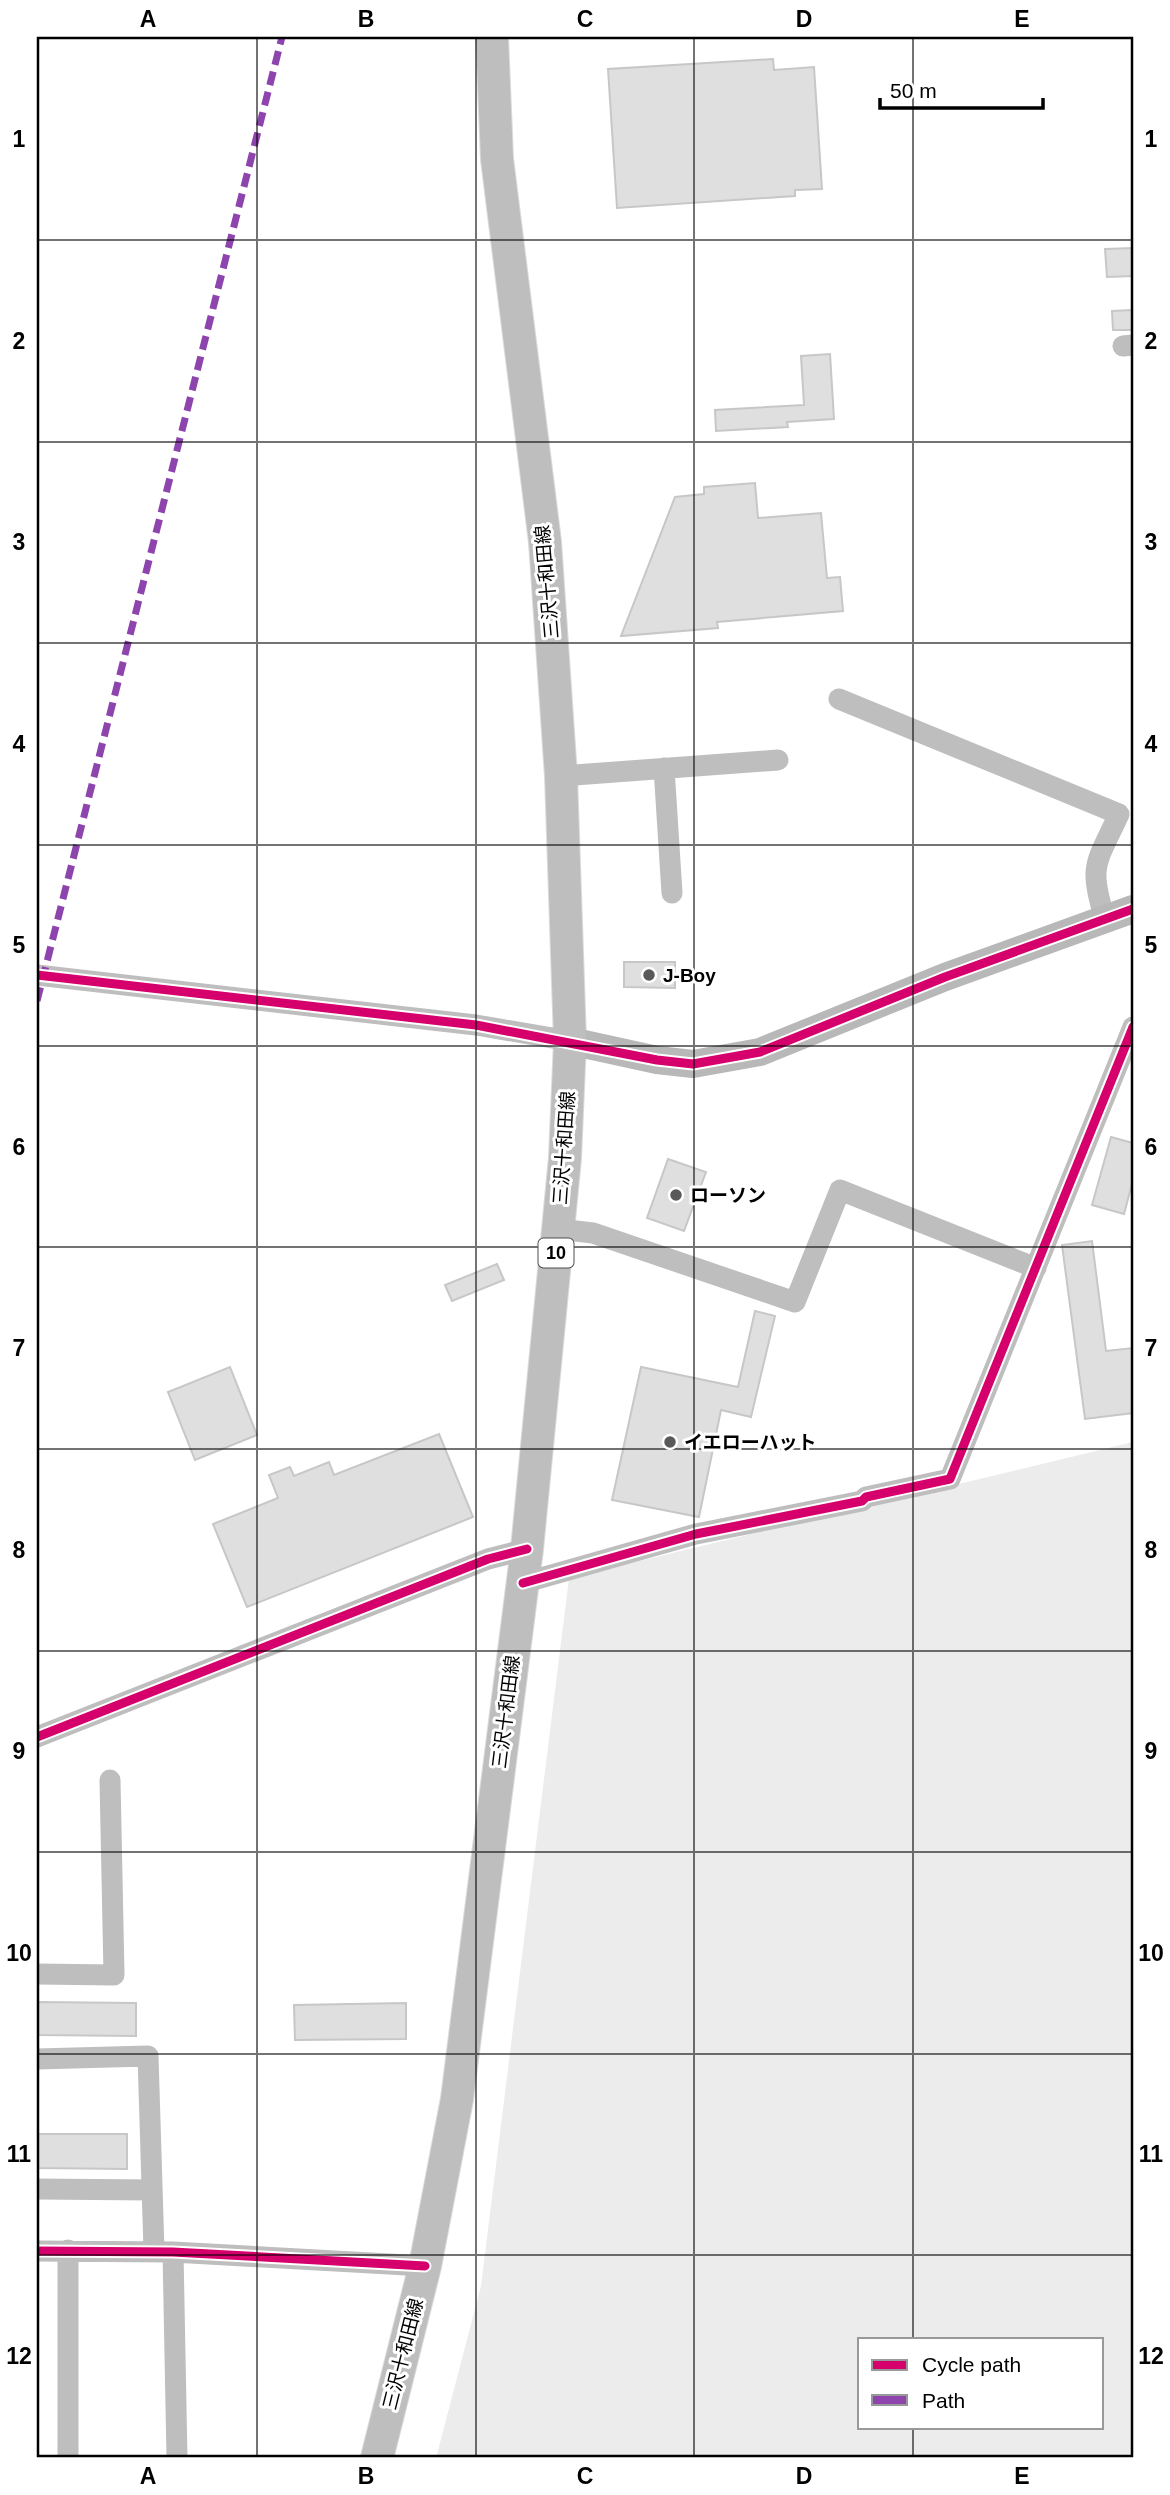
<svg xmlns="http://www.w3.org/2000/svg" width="1170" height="2495" viewBox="0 0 1170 2495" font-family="Arial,'Noto Sans JP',sans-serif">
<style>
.green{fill:#ececec;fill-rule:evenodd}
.building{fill:#dfdfdf;stroke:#c7c7c7;stroke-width:2}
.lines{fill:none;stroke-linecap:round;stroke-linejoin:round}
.primary-casing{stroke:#dbdbdb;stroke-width:34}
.street{stroke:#bebebe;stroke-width:21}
.secondary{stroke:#b8b8b8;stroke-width:28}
.primary{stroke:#bebebe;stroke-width:32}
.quiet{stroke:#8e44ad;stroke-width:7;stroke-dasharray:14 7;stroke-linecap:butt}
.cycleway-casing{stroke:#fff;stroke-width:13}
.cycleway{stroke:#d6006c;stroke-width:9}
.grid{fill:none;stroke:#000;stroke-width:2;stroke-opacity:0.55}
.poi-dot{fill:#595959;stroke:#fff;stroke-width:2.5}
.labels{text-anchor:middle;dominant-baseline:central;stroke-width:6;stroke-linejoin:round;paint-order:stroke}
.shield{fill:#fff;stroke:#4c4c4c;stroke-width:2}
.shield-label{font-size:18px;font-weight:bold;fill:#000}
.street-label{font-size:19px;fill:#000;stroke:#fff}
.poi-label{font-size:19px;font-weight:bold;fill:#000;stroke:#fff;text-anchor:start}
.neatline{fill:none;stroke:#000;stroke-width:2.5}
.grid-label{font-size:23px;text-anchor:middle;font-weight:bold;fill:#000}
</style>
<rect width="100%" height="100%" fill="#fff"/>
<path class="green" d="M1133 1442V2458H436L481 2286 569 1578ZM860 2339H1102V2427H860Z"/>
<path class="building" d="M773 59 774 70 814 67 822 189 795 190V196L617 208 608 69Z
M1133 248V276L1107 277 1105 249Z
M1133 310V330H1113L1112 311Z
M830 354 834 419 787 422 788 427 716 431 715 410 804 405 801 356Z
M755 483 758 518 821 513 827 578 840 577 843 611 717 622 718 628 621 636 675 497 704 494V487Z
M624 962H675V988L624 987Z
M1111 1137 1133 1143V1180L1124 1214 1092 1205Z
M668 1159 706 1172 684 1231 647 1218Z
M1092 1241 1106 1351 1133 1348V1413L1085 1419 1062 1245Z
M497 1264 504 1280 452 1301 445 1285Z
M755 1311 775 1316 751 1417 721 1410 699 1517 612 1500 641 1367 738 1387Z
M230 1367 257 1435 195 1460 168 1392Z
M439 1434 473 1517 247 1607 213 1524 278 1498 269 1475 290 1467 294 1476 329 1462 334 1475Z
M37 2002 136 2003V2036L37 2035Z
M406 2003V2039L295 2040 294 2005Z
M37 2134H127V2169L37 2168Z"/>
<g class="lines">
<g class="primary-casing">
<path id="primary" d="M377 2458 425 2266 457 2099 527 1549 565 1158 570 1041 561 776 545 542 497 159 492 37"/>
</g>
<path class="street" d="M1123 346 1133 345
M839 699 1119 814C1096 864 1088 865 1105 919
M664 768 672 893
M561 776 778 760
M37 975 476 1025 570 1041
M558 1229 593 1233 795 1302 840 1190 1036 1268
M523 1583 696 1534 862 1501 866 1497 950 1479 1133 1027
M37 1737 488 1559 527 1549
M37 1974 114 1975 110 1780
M37 2059 148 2056 154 2251
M37 2189 152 2190
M68 2250V2458
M37 2251 173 2252 425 2266
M173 2252 177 2458"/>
<path class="secondary" d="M570 1041 657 1060 693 1064 760 1052 945 977 1133 909"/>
<use href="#primary" class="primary"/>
<path class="quiet" d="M37 1001 282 37"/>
<g class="cycleway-casing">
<path id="cycleway" d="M37 975 476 1025 657 1060 693 1064 760 1052 945 977 1133 909
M523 1583 696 1534 862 1501 866 1497 950 1479 1133 1027
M37 1737 488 1559 527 1549
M37 2251 173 2252 425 2266"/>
</g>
<use href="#cycleway" class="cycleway"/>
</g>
<path class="grid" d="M257 37V2458M476 37V2458M694 37V2458M913 37V2339M37 240H1133M37 442H1133M37 643H1133M37 845H1133M37 1046H1133M37 1247H1133M37 1449H1133M37 1651H1133M37 1852H1133M37 2054H1133M37 2255H1133M913 2427V2458"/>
<g class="poi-dot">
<circle cx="649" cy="975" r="7"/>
<circle cx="676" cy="1195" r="7"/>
<circle cx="670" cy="1442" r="7"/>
</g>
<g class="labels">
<rect class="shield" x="538.5" y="1238.5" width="35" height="29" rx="5"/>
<g class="shield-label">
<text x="556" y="1253">10</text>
</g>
<g class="street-label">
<text transform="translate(547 582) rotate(-95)">三沢十和田線</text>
<text transform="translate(564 1148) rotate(-86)">三沢十和田線</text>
<text transform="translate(506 1712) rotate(-83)">三沢十和田線</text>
<text transform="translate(403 2354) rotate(-76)">三沢十和田線</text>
</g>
<g class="poi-label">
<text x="663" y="975">J-Boy</text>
<text x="690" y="1195">ローソン</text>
<text x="684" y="1442">イエローハット</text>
</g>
</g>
<rect width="1170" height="2495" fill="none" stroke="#ffffff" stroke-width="77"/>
<rect x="858" y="2338" width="245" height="91" fill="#ffffff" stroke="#999999" stroke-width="2"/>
<rect x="872" y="2360" width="35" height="10" fill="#d6006c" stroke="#999999" stroke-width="2"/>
<text x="922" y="2372" font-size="21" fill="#000000">Cycle path</text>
<rect x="872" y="2395" width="35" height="10" fill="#8e44ad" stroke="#999999" stroke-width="2"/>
<text x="922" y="2408" font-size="21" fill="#000000">Path</text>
<path d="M880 98v10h163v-10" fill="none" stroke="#000000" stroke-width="3.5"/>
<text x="890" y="98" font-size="21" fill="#000000" stroke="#ffffff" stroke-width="5" paint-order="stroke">50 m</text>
<rect x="38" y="38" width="1094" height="2418" class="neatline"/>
<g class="grid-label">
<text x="148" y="27">A</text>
<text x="366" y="27">B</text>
<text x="585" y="27">C</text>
<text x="804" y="27">D</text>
<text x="1022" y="27">E</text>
<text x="19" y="147">1</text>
<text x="1151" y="147">1</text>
<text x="19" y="349">2</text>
<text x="1151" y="349">2</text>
<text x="19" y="550">3</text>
<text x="1151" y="550">3</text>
<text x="19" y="752">4</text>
<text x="1151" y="752">4</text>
<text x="19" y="953">5</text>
<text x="1151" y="953">5</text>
<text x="19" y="1155">6</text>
<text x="1151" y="1155">6</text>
<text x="19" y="1356">7</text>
<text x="1151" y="1356">7</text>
<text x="19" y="1558">8</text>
<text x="1151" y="1558">8</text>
<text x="19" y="1759">9</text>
<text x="1151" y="1759">9</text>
<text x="19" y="1961">10</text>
<text x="1151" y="1961">10</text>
<text x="19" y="2162">11</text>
<text x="1151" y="2162">11</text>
<text x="19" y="2364">12</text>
<text x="1151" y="2364">12</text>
<text x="148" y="2484">A</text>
<text x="366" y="2484">B</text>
<text x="585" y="2484">C</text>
<text x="804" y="2484">D</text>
<text x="1022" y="2484">E</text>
</g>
</svg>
